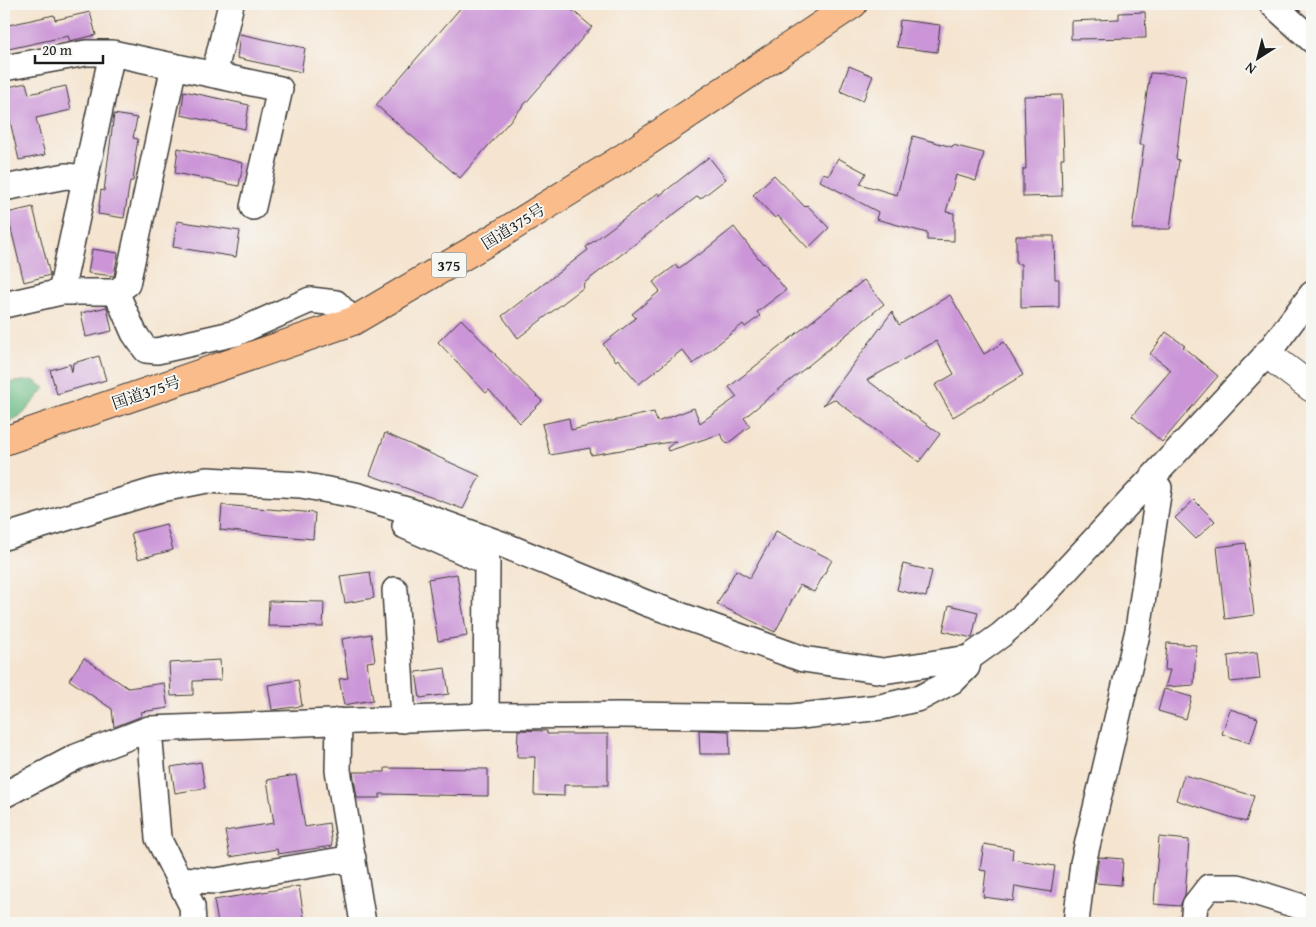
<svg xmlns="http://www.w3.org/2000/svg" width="1316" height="927" viewBox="0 0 1316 927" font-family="'Gentium Book Plus','Noto Serif JP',serif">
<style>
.forest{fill:#6cbc86;stroke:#446c51}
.building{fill:#cb95d7}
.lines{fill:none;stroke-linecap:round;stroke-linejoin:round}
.minor-casing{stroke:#3d3a37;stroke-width:28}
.tertiary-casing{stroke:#3d3a37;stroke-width:30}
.trunk-casing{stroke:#3d3a37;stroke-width:30}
.minor{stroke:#fff;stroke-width:25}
.tertiary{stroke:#fff;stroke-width:28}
.trunk{stroke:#fabc8b;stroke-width:28}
.labels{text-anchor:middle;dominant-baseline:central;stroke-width:4;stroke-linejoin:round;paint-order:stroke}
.shield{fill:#f6f6f2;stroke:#5d5d5c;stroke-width:1}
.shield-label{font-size:15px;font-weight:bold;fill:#1c1c1c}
.street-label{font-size:16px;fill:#1c1c1c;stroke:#f6f6f2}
</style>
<rect width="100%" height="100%" fill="#f6f6f2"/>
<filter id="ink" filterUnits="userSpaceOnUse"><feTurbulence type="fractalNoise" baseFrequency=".02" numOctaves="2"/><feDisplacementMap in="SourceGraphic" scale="10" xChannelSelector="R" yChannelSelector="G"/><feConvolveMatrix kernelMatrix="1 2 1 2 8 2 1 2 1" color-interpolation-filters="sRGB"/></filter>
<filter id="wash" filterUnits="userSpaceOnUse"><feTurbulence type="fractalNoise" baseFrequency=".0096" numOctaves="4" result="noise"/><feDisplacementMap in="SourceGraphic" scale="20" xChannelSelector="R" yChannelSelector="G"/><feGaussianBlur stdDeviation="1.12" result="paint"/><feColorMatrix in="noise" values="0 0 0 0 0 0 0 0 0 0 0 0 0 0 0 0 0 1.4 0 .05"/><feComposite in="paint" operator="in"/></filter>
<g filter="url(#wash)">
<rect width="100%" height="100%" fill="#f5e4cf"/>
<path class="forest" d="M33 380 45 388 23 414 4 425V383Z"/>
<g id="blocks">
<path class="building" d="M464 4H565L592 27 460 178 376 105Z
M90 12 96 35 70 41 68 36 4 50V26L54 15 55 20Z
M1145 12 1146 38 1071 39V21L1119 19V13Z
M900 20 940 25 937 52 897 47Z
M240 34 305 48 301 72 237 58Z
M849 66 873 76 863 101 840 91Z
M1150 73 1186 75 1176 159 1179 160 1170 229H1132L1144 145H1139Z
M26 83 29 94 66 86 71 110 36 118 45 155 19 160 8 112 4 113V88Z
M184 91 249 105 245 129 181 115Z
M1062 95 1064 158H1061L1062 196 1023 197V169H1026L1024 96Z
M114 114 137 118 133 138 138 139 135 157H136L133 181H130L124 218 98 214 101 190 104 191Z
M913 136 952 147 953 145 984 153 976 181 956 175 946 212 954 213V241L927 240V233L876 219 878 212 820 181 823 173 829 175 838 158 866 173 860 184 897 195Z
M178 148 243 163 239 186 175 173Z
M709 157 726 179 700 199 698 196 648 234 583 284 584 287 518 338 502 316 588 250 586 247 658 193 659 196Z
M774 175 805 207 807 205 829 228 808 248 778 216 775 218 753 195Z
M33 207 50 275 24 282 7 213Z
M177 221 240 231 236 257 173 247Z
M734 227 763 264 764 263 786 290 757 312 760 316 745 327 743 324 693 364 682 350 639 384 618 359 616 361 603 344 636 318 632 314 660 291 653 282 676 265 678 269 698 254 699 255Z
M1016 236H1054L1055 279H1059V307L1021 308V264H1016Z
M92 249 118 253 114 276 88 273Z
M864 280 884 304 744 418 750 426 727 444 720 434 668 451 667 448 676 441 591 455 590 448 550 455 542 424 569 418 571 430 654 412 657 422 694 408 700 423 737 397 729 387Z
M950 295 984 354 1004 342 1023 375 953 417 935 385 954 374 936 341 867 380 940 434 919 462 834 399 823 405 892 312 899 325Z
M107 307 112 331 86 337 81 313Z
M461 319 496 355H495L542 401 520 423 489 390 486 393 438 342Z
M1166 332 1185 346 1183 347 1218 376 1162 442 1132 416 1171 370 1150 354Z
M99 356 106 380 57 394 50 370 70 364 72 372 73 363Z
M385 433 480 476 463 509 370 475Z
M1194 500 1215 521 1196 539 1175 518Z
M222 505 315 513 313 539 220 530Z
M166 524 173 550 138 559 131 533Z
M776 531 832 560 814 592 800 585 775 632 717 604 736 570 750 578Z
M1246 543 1254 615 1225 619 1217 547Z
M903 564 932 571 926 597 897 590Z
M370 572 374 598 345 603 340 576Z
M457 574 467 636 438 641 428 579Z
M269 601 324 602 323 627 268 626Z
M949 605 978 612 972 638 943 631Z
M371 634 375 661 367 662 373 700 344 705 339 679 348 678 342 639Z
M1167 643 1196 645 1194 685 1165 687 1170 670H1165Z
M1257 652 1260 679 1230 682 1228 656Z
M84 658 128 688 164 683 168 708 141 712 142 716 114 727 112 709 69 680Z
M220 660 221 680 193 681V695L171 696 169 663Z
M445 668 449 694 420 698 416 672Z
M298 680 302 706 272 710 268 685Z
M1164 689 1192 697 1186 719 1158 711Z
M1230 709 1258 718 1250 743 1222 734Z
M518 730 547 731V734H608V785H564V796L534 795 535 757H517Z
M699 730 729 731 730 754H700Z
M201 762 205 788 175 793 171 767Z
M385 768 488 769V796L380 794V798H357L353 772H385Z
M296 775 305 827 329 823 332 846 278 854 277 849 230 857 225 831 274 823 267 780Z
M1184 775 1254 796 1246 822 1176 800Z
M1159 837 1189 840 1185 895 1180 906 1154 904Z
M984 844 1013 849 1012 859 1055 866 1051 892 1015 886 1013 901 983 897 986 871 980 870Z
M1099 857 1123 859 1121 885 1095 883Z
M299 886 305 923H218L214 900Z"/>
</g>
</g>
<g filter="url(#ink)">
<use href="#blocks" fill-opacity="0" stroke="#3d3a37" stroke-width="1"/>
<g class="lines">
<g class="minor-casing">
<path id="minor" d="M1272 4 1312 40
M112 53 280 89 253 207
M4 68 86 53H112L61 292
M214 75 231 4
M4 188 66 176 84 178
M116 292 127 284 174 66
M4 305 61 292H116L134 333 146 350 157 351 236 333 310 300 336 303 353 321
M407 520 405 526 487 562 486 716
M4 537 157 490 207 480 301 485 355 495 410 511 504 545 646 603 803 659 883 671 969 658 1001 635 1024 615 1046 592 1267 354 1312 294
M395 590 403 720
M339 721 338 770 363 923
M149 729 158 838 192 906 193 923
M4 795 76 757 149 729 486 716 621 715 792 717 881 707 920 698 954 680 967 667 969 658
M178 879 216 881 353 858
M1076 923 1083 863 1138 630 1159 488 1151 480
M1193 923 1195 905 1209 887H1238L1312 910"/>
</g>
<g class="tertiary-casing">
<path id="tertiary" d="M1267 354 1312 388"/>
</g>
<g class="trunk-casing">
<path id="trunk" d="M4 441 353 321 499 235 626 156 853 4"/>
</g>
<use href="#minor" class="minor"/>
<use href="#tertiary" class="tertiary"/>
<use href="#trunk" class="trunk"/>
</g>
</g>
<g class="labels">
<rect class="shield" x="431.5" y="252.5" width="35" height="25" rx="4"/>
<g class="shield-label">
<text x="449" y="265">375</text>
</g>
<g class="street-label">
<text transform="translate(513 226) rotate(-32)">国道375号</text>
<text transform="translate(146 392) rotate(-19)">国道375号</text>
</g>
</g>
<rect width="1316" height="927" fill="none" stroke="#f6f6f2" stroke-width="20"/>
<g transform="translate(1258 58) rotate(216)" stroke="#f6f6f2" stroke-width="4" paint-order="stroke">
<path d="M0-4L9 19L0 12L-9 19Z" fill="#1c1c1c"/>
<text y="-8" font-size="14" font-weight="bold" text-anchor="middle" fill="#1c1c1c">N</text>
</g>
<path d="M35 55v8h68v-8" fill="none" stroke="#1c1c1c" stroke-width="2.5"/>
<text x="42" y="55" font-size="15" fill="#1c1c1c" stroke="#f6f6f2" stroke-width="4" paint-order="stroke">20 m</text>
</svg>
